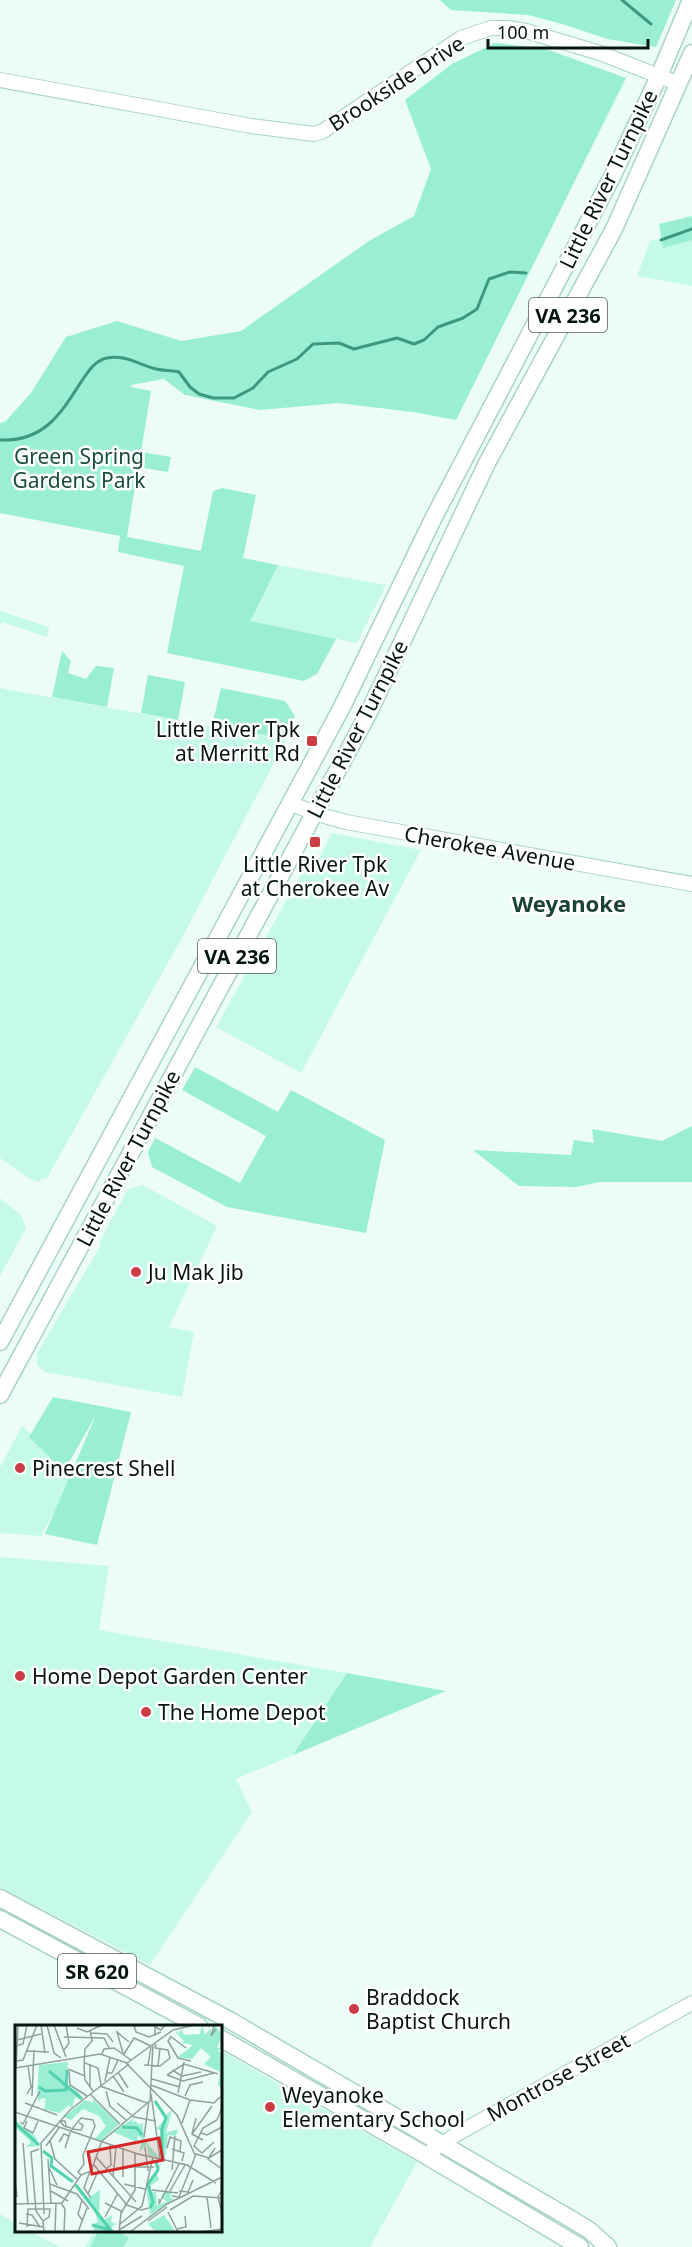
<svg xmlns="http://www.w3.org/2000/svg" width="692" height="2247" viewBox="0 0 692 2247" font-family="'Noto Sans',sans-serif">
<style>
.built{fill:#c5fae7}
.green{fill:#99eed3}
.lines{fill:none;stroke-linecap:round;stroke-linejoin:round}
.stream{stroke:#3c997f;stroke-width:3}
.minor-casing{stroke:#a8d3c4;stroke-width:16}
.major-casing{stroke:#a8d3c4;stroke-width:19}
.minor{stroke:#fff;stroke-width:14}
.major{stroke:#fff;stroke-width:16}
.poi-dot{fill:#cc3c45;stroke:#fff;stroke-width:2}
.labels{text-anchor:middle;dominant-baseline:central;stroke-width:5;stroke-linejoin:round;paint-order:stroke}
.shield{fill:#fff;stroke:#505b58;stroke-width:1.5}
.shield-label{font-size:20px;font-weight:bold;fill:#051510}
.street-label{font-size:21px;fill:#051510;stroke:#fff}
.park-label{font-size:21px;fill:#184d3e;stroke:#fff}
.poi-label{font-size:21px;fill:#051510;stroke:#fff;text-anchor:start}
.neighbourhood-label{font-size:22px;font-weight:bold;fill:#1b4237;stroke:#fff}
.inset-river{fill:none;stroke:#54d2af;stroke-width:3}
.inset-road{fill:none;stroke:#90a09b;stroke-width:1.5}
.view{fill:#d62828;fill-opacity:0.15;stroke:#d62828;stroke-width:3}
.inset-edge{fill:none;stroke:#051510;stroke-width:3}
</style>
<rect width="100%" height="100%" fill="#ecfdf7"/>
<path class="built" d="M692 233V286L637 276 650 241Z
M278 565 386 585 357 643 249 621Z
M0 611 49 627 47 637 2 622 0 626Z
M0 688 286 740 183 936 47 1178H42L39 1182 30 1179 0 1158Z
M332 833 421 850 301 1073 216 1027 311 856 318 860Z
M143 1185 217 1226 169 1327 194 1332 182 1397 45 1372 37 1365V1353L101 1245 99 1243 128 1189Z
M0 1198 21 1215 26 1228 0 1276Z
M22 1426 76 1473 41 1536 0 1533V1467Z
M0 1557 109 1566 99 1630 347 1673 293 1755 236 1779 252 1812 150 1965 0 1887Z
M221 2051 417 2162 370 2247H85L94 2231 220 2230Z
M0 2214 16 2223V2230L30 2231 59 2247H0Z"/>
<path class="green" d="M440 0H676L656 47 607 39 566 25 528 15 451 10Z
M495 43 546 49 626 78 456 420 413 412 338 403 260 410 185 395 164 379 131 385V387L151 391 141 452 171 457 168 472 138 467 127 537 201 551 213 491 223 488 256 495 243 558 278 565 250 621 336 639 317 674 304 681 167 653 184 566 118 552 120 536 0 513V423L5 422 31 393 66 337 117 321 181 341 241 331 369 241 414 216 431 169 405 100 452 64Z
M692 216V240L663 248 659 224Z
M62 651 71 661 68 673 86 679 96 666 114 668 107 707 52 697Z
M148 675 185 682 178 720 141 713Z
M221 688 285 701 295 716 285 739 212 726Z
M195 1067 278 1112 291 1090 385 1140 366 1233 227 1207 152 1167 148 1152 155 1138 240 1183 266 1136 182 1090Z
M692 1126V1182H600L576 1187 519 1186 473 1150 571 1155 574 1140 594 1143 592 1129 662 1141Z
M53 1397 131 1412 97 1545 45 1534 96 1415 64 1471 29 1437Z
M347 1673 446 1691 293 1755Z
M99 2230 117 2231 129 2238 123 2247H90Z"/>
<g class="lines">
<path class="stream" d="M622 0 651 24
M661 240 692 229
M0 440C43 442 60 415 81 382 87 373 95 360 107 358 124 354 140 365 156 369 164 371 171 370 179 372L190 387 199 394 213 398H234L253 388 268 372 297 359 313 344 339 343 354 349 397 338 414 344 424 340 438 327 463 318 477 309 489 279 510 272 526 273"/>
<g class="minor-casing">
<path id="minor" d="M0 80 251 126 314 134 323 131 461 38 491 28H507L526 31 600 53 679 84
M290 803 314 813 346 822 692 884
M425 2155 457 2134 692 2003"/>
</g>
<g class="major-casing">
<path id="major" d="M0 1342 342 707 434 517 613 175 659 76 691 0
M0 1395 368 714 487 463 614 229 692 53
M0 1898 231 2021 571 2219 589 2230 608 2247
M0 1919 199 2026
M220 2038 425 2155 580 2247"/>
</g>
<use href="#minor" class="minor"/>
<use href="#major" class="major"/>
</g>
<g class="poi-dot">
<rect x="306" y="735" width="12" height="12" rx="3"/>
<rect x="309" y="836" width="12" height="12" rx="3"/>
<circle cx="136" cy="1272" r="6"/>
<circle cx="20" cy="1468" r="6"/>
<circle cx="20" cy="1676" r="6"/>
<circle cx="146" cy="1712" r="6"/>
<circle cx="354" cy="2009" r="6"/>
<circle cx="270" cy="2107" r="6"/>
</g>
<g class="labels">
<g class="shield">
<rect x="529" y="298" width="78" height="34" rx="4.5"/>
<rect x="198" y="939" width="78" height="34" rx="4.5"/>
<rect x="58" y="1954" width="78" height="34" rx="4.5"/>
</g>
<g class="shield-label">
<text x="568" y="315">VA 236</text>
<text x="237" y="956">VA 236</text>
<text x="97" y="1971">SR 620</text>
</g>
<g class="street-label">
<text transform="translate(396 83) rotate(-33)">Brookside Drive</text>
<text transform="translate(608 179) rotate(-64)">Little River Turnpike</text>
<text transform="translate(357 729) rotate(-63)">Little River Turnpike</text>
<text transform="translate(490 848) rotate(10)">Cherokee Avenue</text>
<text transform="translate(128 1158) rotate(-62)">Little River Turnpike</text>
<text transform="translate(558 2077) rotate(-29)">Montrose Street</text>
</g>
<g class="park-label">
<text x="79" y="456">Green Spring<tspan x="79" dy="24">Gardens Park</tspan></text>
</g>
<g class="poi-label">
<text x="300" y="729" text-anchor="end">Little River Tpk<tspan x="300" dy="24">at Merritt Rd</tspan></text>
<text x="315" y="864" text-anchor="middle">Little River Tpk<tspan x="315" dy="24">at Cherokee Av</tspan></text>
<text x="148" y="1272">Ju Mak Jib</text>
<text x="32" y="1468">Pinecrest Shell</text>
<text x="32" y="1676">Home Depot Garden Center</text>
<text x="158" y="1712">The Home Depot</text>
<text x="366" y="1997">Braddock<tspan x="366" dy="24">Baptist Church</tspan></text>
<text x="282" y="2095">Weyanoke<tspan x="282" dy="24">Elementary School</tspan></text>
</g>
<g class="neighbourhood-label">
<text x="569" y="903">Weyanoke</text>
</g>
</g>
<g transform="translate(15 2025)">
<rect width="207" height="207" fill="#ecfdf7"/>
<path d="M187 0 190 10 196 3V13L200 0 207 10 202 23 207 22 203 26 207 30V64L203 60 205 47 189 39 196 32 186 23 177 34 163 32 178 20 167 18 169 16 161 8 162 5 164 9 166 4 169 10 185 9ZM53 37 51 62 63 66 68 74 60 72 57 83 54 80 44 88 29 84 31 77H27L32 75 27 73 24 77 22 71 24 40ZM78 74 104 99 86 116 80 114 91 101 84 91 68 84 56 95 49 92 70 75 78 78ZM146 82 151 90 157 85 151 108 163 104 161 111 153 110 150 134H146L145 105 141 104 150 94ZM119 93 117 98 120 96 125 100 127 97 130 116 145 133 133 130 132 120 124 127 127 115 123 110 122 117 98 107ZM0 95 21 112 24 121 11 122 16 117 0 102ZM140 135 144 141 147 136 142 149 144 155 135 161 137 167 145 166 141 167 142 180 152 177 146 172 150 166 157 167 155 173 159 174 135 190 131 161 142 144ZM61 158 72 174 85 165 84 190 89 195 97 190 96 197 101 199 96 202 100 207H79L78 199 83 197 79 185 59 161ZM149 190 161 207H141L133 199 119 207Z" fill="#99eed3"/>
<path class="inset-river" d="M34 46 67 74M24 62 30 66 51 65 52 45M140 76 151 93 147 104V134M0 98 24 120M107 102 122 103 127 110M28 126 37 133 36 141 58 157M61 160 97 207M135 183 138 177 133 159 143 145 141 136M77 200 96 205"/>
<path class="inset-road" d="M26 0 30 28M32 0 39 28 46 33M39 0 51 32M119 0 121 7 134 12 146 7M199 1 196 11 201 4M62 3 72 7 87 0M75 5 77 16 70 24 69 41 70 55 78 66M76 8 92 9 98 17M140 11V2L146 5 150 0M155 11 171 23M49 12 89 13 94 23M156 12 153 16 163 33 176 36M2 15 26 9M0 21 8 19 12 0M49 25 54 18 51 0M11 26 34 27M108 28 102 7 114 17M87 29 89 24 99 23 116 35M109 29 119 13 136 21M1 36 8 35 22 0M70 38 83 43 86 60M111 38 162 90 180 130M129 40 145 41 155 33 153 25 140 23 141 19M133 40 136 22M143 41 145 23M0 43 85 29 112 38 158 5 180 0M1 43 3 0M53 44 70 51M157 45 167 51 186 47M54 46 55 60 72 71M103 47 113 63M92 48H97L103 35M152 50 169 39 203 49M152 50 168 56 199 48M98 51 109 67M137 54 165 62M90 56 95 32M136 60 175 75M75 61V40M85 61 132 78M91 66 95 81 111 95M163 68 169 37M12 69 16 62 13 41M75 69 105 99M136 69 145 134M17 71 19 25M170 71 175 60 188 57M175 75 199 78 205 72M10 78 42 90M102 78 119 92 141 96M0 87 123 129 172 140 201 158M181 93 177 109 188 115M12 96 9 103 18 108 23 96M5 97 8 99 25 66M167 98 175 75M51 101 50 96H45L49 101 56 103M57 104 66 105 68 100 64 98M186 108 192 110 207 102M177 109 197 81M129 112 134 76M47 113 44 117 49 109 54 111M35 116 40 134 63 155M199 117 187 128 179 121 188 103 202 95 207 83M8 118 13 179M31 121 44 103M130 122 133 146M50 123 56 105 66 93 78 95 80 101 68 130 69 139 63 147 66 150M152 123 155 112 166 116 165 126M200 123 193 134 207 144M24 124 16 127 21 186 28 196 29 207M108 124V152M157 124 169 128 167 136M81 132 121 177M33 134 36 178M79 140 112 180 126 185 134 183M120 142H139M176 142 181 129 194 133 207 125M34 143 42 160M91 144 96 140 95 120M157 145 160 111M75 146 69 163 76 173M98 152 101 122M0 154 2 172M35 159 62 169 74 184M109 159 130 164M137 165 163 168M207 165 203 172 207 188M36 166 53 176M155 166 170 140M164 166 173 167 178 155M73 169 83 146M157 171 164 172 176 142M192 172 196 203M144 174V179L164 139M67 175 63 189 67 195M46 178 50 184 49 207M90 178 108 187M0 179 47 178 66 150 76 146 87 116 135 76 138 19M155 185 178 171 207 173M153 187 163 207M11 189 17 190 25 202M29 189 26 118 55 85 114 39M90 192 103 168M133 196 152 182M4 198 29 202M105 199 127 181 138 132M12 202 13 184H35L34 192 28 196M162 204 171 202 170 191M104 205 127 191M40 207 41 178M63 207 72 183M104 207 106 188 120 165V128M115 207 152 179 207 152M185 207 207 204"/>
<path class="view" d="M144 113 148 135 77 149 73 127Z"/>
<rect width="207" height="207" class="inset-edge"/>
</g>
<path d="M488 39v9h160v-9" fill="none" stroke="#051510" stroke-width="3"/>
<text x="497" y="39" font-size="18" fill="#051510" stroke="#ffffff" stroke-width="4.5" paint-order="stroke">100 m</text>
</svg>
